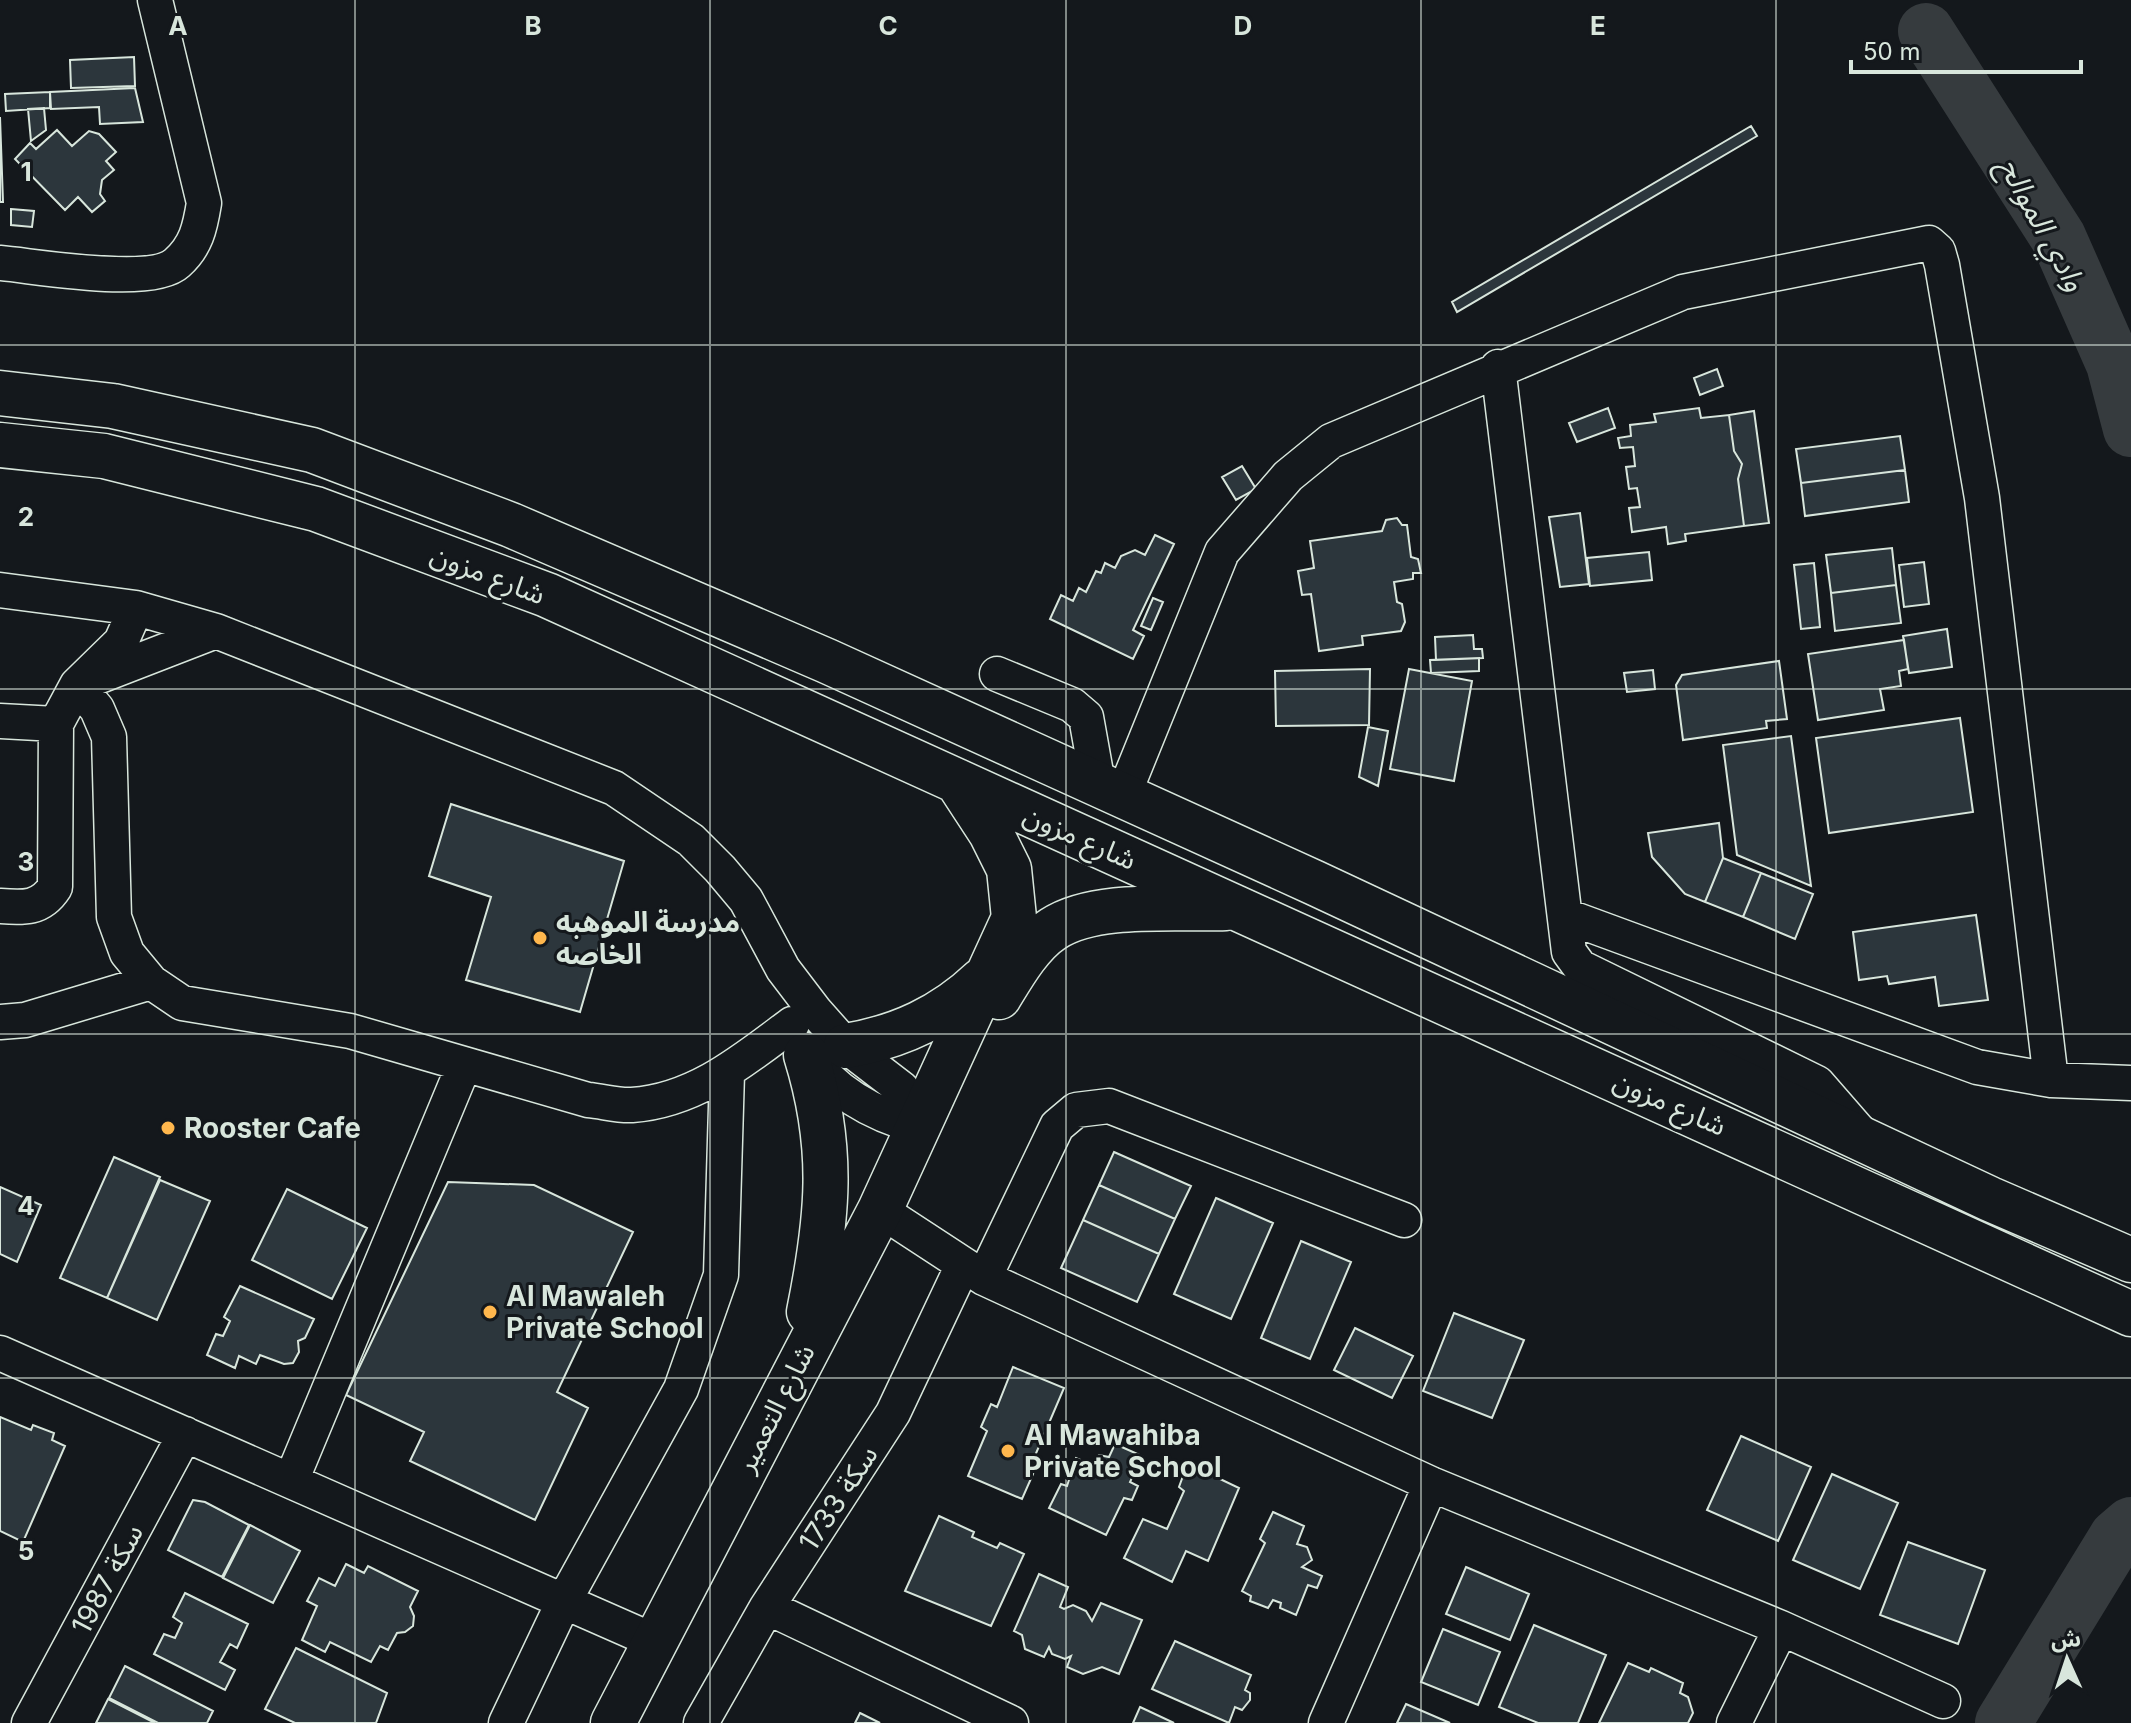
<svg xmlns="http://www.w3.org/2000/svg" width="2131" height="1723" viewBox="0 0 2131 1723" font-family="Inter,'Noto Sans Arabic',sans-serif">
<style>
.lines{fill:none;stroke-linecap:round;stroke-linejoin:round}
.river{stroke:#363b3e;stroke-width:56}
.building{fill:#2c363c;stroke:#d8e6dc;stroke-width:2}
.minor-casing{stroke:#d8e6dc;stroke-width:37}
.major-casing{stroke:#d8e6dc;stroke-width:47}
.minor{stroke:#14181c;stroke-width:34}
.major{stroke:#14181c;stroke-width:44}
.grid{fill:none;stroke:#d8e6dc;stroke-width:2;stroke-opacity:0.55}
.poi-dot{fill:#ffb74d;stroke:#14181c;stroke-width:3}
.labels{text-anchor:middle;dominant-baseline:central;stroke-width:6;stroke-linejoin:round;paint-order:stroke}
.street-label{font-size:28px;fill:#d8e6dc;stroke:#14181c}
.poi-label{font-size:28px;font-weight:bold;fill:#d8e6dc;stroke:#14181c;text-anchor:start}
.water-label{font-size:30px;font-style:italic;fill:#d8e6dc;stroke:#14181c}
.grid-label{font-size:26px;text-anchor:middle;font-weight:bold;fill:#d8e6dc;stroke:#14181c;stroke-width:6;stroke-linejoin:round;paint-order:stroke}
</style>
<rect width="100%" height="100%" fill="#14181c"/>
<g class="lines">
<path class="river" d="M1926 31 2058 237 2114 364 2131 429
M2003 1723 2117 1537 2131 1525"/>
</g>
<path class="building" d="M134 57 135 86 71 88 70 60Z
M135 88 143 122 100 124 99 107 51 109 50 92Z
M50 92V108L6 111 5 94Z
M44 108 46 130 31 141 28 109Z
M0 117 3 202H0Z
M1751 126 1757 136 1457 312 1452 302Z
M57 130 72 146 89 131 99 134 116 152 106 161 114 170 102 180 100 194 105 201 92 212 78 197 65 210 15 159 30 143 36 149Z
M11 209 34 211 32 227 11 225Z
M1717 369 1723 386 1700 395 1694 378Z
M1608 408 1615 428 1577 442 1569 423Z
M1699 408 1701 418 1729 415 1734 451 1742 464 1738 479 1744 526 1685 534 1686 541 1668 544 1666 527 1632 532 1629 508 1640 507 1637 488 1629 489 1626 467 1635 466 1633 447 1620 448 1618 438 1631 436 1630 425 1656 422 1654 414Z
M1754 411 1769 523 1744 526 1738 479 1742 464 1734 451 1729 415Z
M1900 436 1905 470 1801 483 1796 449Z
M1242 466 1256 489 1236 500 1222 477Z
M1905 470 1909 502 1805 516 1801 483Z
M1580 513 1589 584 1560 587 1549 517Z
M1397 518 1402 525H1407L1411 557 1418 559 1421 573H1413V579L1394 582 1397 602 1402 604 1405 622 1401 631 1362 636 1363 645 1319 651 1311 594 1302 595 1298 571 1314 568 1310 541 1382 531 1386 520Z
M1155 535 1174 544 1133 630 1144 636 1133 659 1050 619 1061 595 1073 601 1079 588 1086 592 1096 571 1101 573 1105 563 1115 568 1121 556 1135 550 1145 555Z
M1892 548 1896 585 1831 593 1826 555Z
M1649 552 1652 580 1590 586 1587 558Z
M1924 562 1929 604 1904 607 1899 565Z
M1814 563 1820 627 1801 629 1794 565Z
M1896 585 1901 623 1835 631 1831 593Z
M1153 598 1163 602 1151 630 1141 626Z
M1947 629 1952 667 1909 673 1903 636Z
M1473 635 1474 649H1482L1483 658 1436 660 1435 637Z
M1904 640 1908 669 1899 671 1901 686 1880 689 1884 710 1818 720 1808 654Z
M1479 658V671L1431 673 1430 660Z
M1779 661 1787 719 1766 721 1767 728 1683 740 1676 685 1682 675Z
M1370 669 1369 725 1276 726 1275 671Z
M1409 669 1472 681 1454 781 1390 769Z
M1653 670 1655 689 1627 692 1624 673Z
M1960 718 1973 812 1829 833 1816 738Z
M1368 727 1388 731 1378 786 1359 777Z
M1791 736 1811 886 1737 855 1723 745Z
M451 804 624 861 580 1012 466 980 491 897 429 876Z
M1719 823 1723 858 1705 902 1685 894 1652 857 1648 833Z
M1723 858 1761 873 1743 917 1705 902Z
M1761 873 1813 894 1795 939 1743 917Z
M1976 915 1988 1000 1939 1006 1935 977 1889 984 1887 976 1859 980 1853 932Z
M1114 1152 1191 1186 1175 1219 1099 1185Z
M114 1157 160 1177 107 1298 60 1278Z
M160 1180 210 1201 157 1320 107 1298Z
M448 1182 534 1185 633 1232 557 1392 588 1408 535 1520 410 1461 424 1432 346 1395Z
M1099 1185 1175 1219 1159 1254 1083 1220Z
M0 1187 41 1205 17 1262 0 1254Z
M287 1189 367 1228 332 1299 252 1260Z
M1216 1198 1273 1223 1231 1319 1174 1294Z
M1083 1220 1159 1254 1137 1302 1061 1268Z
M1301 1241 1351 1262 1310 1359 1261 1338Z
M240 1286 314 1319 305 1338 298 1341 299 1352 293 1363 284 1364 260 1355 256 1364 239 1356 235 1368 207 1355 216 1334 223 1336 230 1321 224 1317Z
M1454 1313 1524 1340 1492 1418 1423 1391Z
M1355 1328 1413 1356 1392 1398 1334 1370Z
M1013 1367 1064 1388 1028 1472 1033 1474 1022 1499 968 1476 987 1431 981 1427 991 1404 997 1407Z
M0 1417 31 1430 33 1425 54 1433 52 1440 65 1446 23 1542 0 1531Z
M1741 1436 1811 1467 1778 1541 1707 1510Z
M1115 1444 1142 1456 1130 1482 1138 1486 1132 1500 1124 1498 1106 1535 1049 1508 1061 1484 1067 1486 1076 1458 1090 1464 1099 1455 1109 1457Z
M1195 1467 1239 1488 1208 1561 1186 1551 1172 1582 1124 1558 1143 1519 1167 1529 1184 1491 1179 1487 1183 1476 1189 1478Z
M1832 1474 1898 1503 1860 1589 1793 1560Z
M193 1500 205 1502 249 1525 222 1577 168 1550Z
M1273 1512 1304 1526 1297 1544 1307 1547 1312 1560 1302 1567 1322 1576 1317 1588 1308 1585 1296 1615 1280 1608 1281 1603 1273 1600 1268 1608 1250 1601 1251 1596 1242 1591 1265 1543 1260 1539Z
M939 1516 974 1532 972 1537 997 1548 1000 1543 1024 1554 991 1626 905 1591Z
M250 1525 300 1551 273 1603 223 1578Z
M1908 1542 1985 1570 1958 1644 1880 1615Z
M346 1564 364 1573 368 1566 418 1591 410 1607 414 1616 413 1626 405 1632 397 1633 388 1650 380 1646 371 1662 330 1642 325 1652 302 1640 317 1606 307 1601 319 1578 335 1586Z
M1466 1567 1529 1594 1510 1640 1446 1614Z
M1039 1574 1068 1587 1060 1607 1064 1609 1073 1605 1086 1611 1092 1621 1101 1603 1142 1620 1119 1674 1102 1667 1083 1674 1067 1667 1071 1656 1065 1659 1052 1654 1049 1647 1044 1657 1025 1649 1022 1635 1014 1631Z
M185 1593 248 1624 237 1648 230 1644 220 1662 235 1670 225 1690 154 1654 164 1634 175 1638 182 1623 173 1617Z
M1534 1625 1606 1655 1578 1723H1538L1499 1707Z
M1443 1629 1500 1652 1478 1705 1421 1682Z
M1175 1641 1251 1675 1245 1690 1250 1693V1700L1242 1710 1235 1707 1229 1723 1152 1689Z
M296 1648 387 1693 376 1723H295L265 1709Z
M1628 1663 1649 1672 1651 1668 1683 1683 1680 1693 1688 1697 1693 1713 1688 1723H1599Z
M125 1666 213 1711 207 1723H158L109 1698Z
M108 1699 155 1723H96Z
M1406 1704 1450 1723H1397Z
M1140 1707 1174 1723H1133Z
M860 1713 880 1723H855Z"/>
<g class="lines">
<g class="minor-casing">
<path id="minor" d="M0 263C36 266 151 287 177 263 196 246 200 228 204 203L155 0
M1498 367 1569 952 1580 967 1817 1083 1864 1137
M0 590 136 608 216 631 614 788 691 840 720 869 746 900 783 969 815 1011 846 1046 902 1089 920 1127
M997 674 1072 705 1086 717 1098 784
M92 679 216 631
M77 685 97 709 109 737 114 917 127 953 151 982 182 1003 350 1031 588 1100C602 1101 618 1106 632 1105 695 1101 744 1060 792 1024
M0 721 56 724
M1123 796 1222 552 1288 476 1331 441 1683 292 1929 243 1938 251 1942 265 1982 498 2051 1080
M0 906C24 908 41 909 55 887L56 724 77 685 121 642 136 608
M1566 916 1977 1067 2051 1080 2131 1083
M0 1022 25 1020 151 982
M806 1053C834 1093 874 1115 920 1127
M880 1210 984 1278 1431 1484 1781 1628 1943 1701
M984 1278 1057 1126 1076 1110 1109 1106 1404 1220
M0 1353 654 1641
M291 1481 464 1065
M767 1607 1011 1723
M29 1723 185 1434
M506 1723 564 1601 681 1389 721 1275 727 1073
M701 1723 767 1607 893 1413 962 1267
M1326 1723 1431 1484
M1734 1723 1781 1628"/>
</g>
<g class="major-casing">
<path id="major" d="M0 393 113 406 312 450 511 525 827 661 1315 883 1990 1199 2131 1260
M0 445 104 456 316 509 547 595 2131 1314
M999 997C1013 974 1030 944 1053 929 1095 901 1177 910 1226 908
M846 1046C899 1037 943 1017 982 980
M806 1055C835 1148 828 1218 809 1312
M613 1723 880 1210 1014 918 1009 869 991 833 957 781"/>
</g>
<use href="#minor" class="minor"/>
<use href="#major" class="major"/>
</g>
<path class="grid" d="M355 0V1723M710 0V1723M1066 0V1723M1421 0V1723M1776 0V1723M0 345H2131M0 689H2131M0 1034H2131M0 1378H2131"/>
<g class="poi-dot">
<circle cx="540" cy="938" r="8"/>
<circle cx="168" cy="1128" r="8"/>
<circle cx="490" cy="1312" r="8"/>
<circle cx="1008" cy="1451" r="8"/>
</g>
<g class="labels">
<g class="street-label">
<text transform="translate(488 574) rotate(21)">شارع مزون</text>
<text transform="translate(1080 837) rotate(24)">شارع مزون</text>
<text transform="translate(1670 1103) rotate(24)">شارع مزون</text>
<text transform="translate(775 1408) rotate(-63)">شارع التعمير</text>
<text transform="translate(838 1498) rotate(-57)">سكة 1733</text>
<text transform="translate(107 1579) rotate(-62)">سكة 1987</text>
</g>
<g class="poi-label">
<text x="556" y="922">مدرسة الموهبه<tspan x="556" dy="32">الخاصه</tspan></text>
<text x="184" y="1128">Rooster Cafe</text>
<text x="506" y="1296">Al Mawaleh<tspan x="506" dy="32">Private School</tspan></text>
<text x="1024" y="1435">Al Mawahiba<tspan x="1024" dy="32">Private School</tspan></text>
</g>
<g class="water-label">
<text transform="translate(2043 224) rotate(61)">وادي الموالح</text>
</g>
</g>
<g class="grid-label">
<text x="178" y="35">A</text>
<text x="533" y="35">B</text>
<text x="888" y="35">C</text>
<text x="1243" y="35">D</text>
<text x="1598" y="35">E</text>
<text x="26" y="181">1</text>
<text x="26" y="526">2</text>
<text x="26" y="871">3</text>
<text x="26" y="1215">4</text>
<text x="26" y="1560">5</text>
</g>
<g transform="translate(2067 1659) rotate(357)" stroke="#14181c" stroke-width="6" paint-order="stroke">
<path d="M0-6L14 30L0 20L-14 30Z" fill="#d8e6dc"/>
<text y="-12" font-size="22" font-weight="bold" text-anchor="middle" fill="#d8e6dc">ش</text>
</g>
<path d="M1851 60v12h230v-12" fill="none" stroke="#d8e6dc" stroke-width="4"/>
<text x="1863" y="60" font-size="24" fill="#d8e6dc" stroke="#14181c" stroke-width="6" paint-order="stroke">50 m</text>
</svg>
